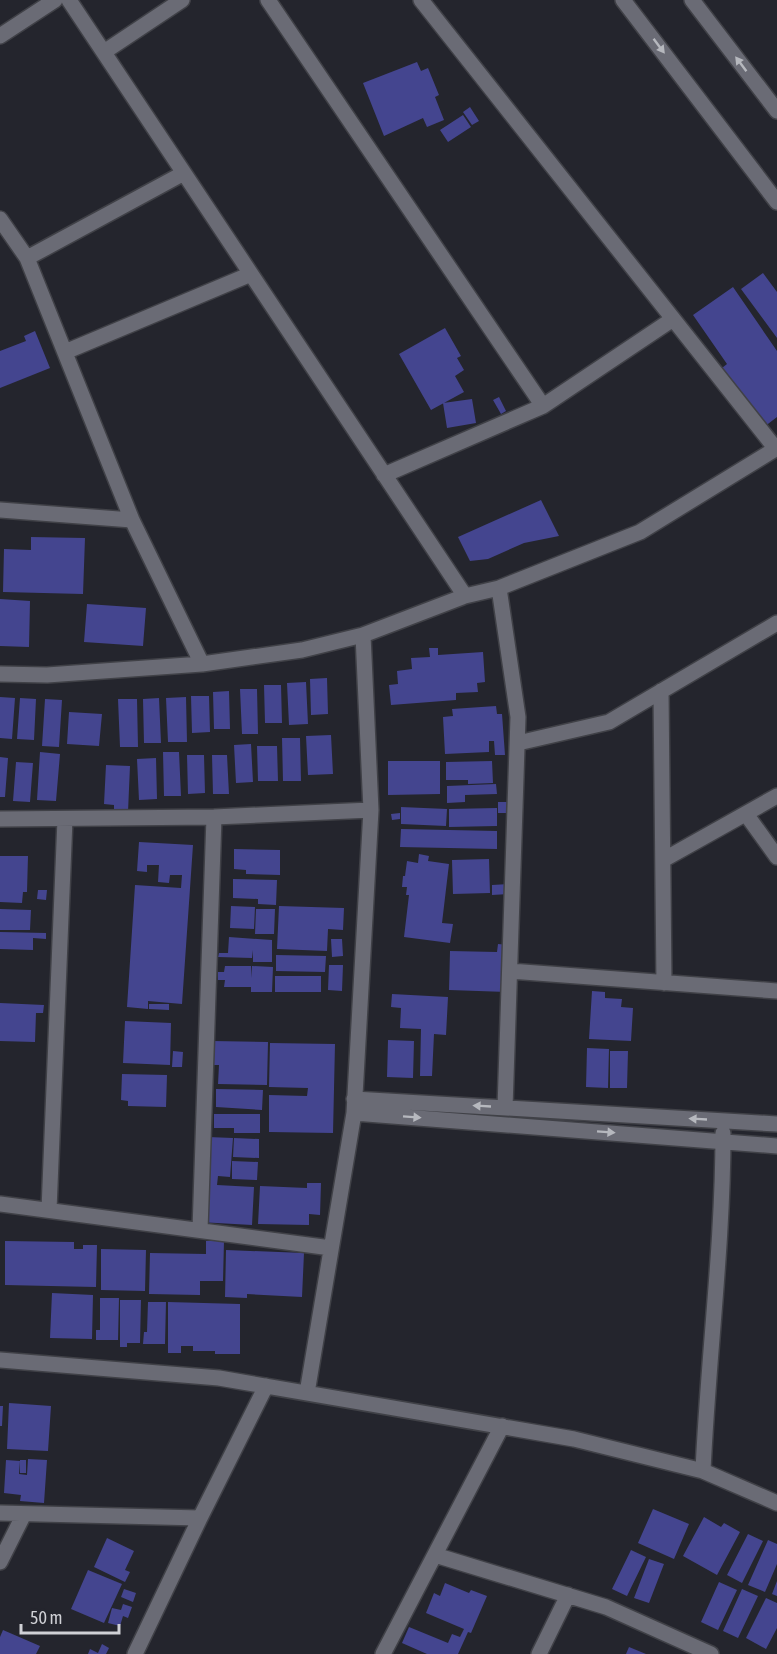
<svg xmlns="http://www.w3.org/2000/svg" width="777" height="1654" viewBox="0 0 777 1654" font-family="'Asap Condensed',sans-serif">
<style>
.building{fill:#44458f}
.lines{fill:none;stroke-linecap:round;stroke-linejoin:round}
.minor-casing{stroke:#404147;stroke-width:18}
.minor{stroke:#6a6b75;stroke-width:15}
.oneway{fill:#b6b8be}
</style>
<rect width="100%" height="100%" fill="#24252d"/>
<path class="building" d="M417 62 421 71 428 68 439 95 435 97 444 120 427 127 423 118 384 136 363 83Z
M470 107 479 121 472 125 463 112Z
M463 115 471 127 448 142 440 130Z
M763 273 777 292V338L741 289Z
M733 287 777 351V417L764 427 722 368 727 364 693 315Z
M445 328 461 356 457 358 464 370 455 376 464 392 431 410 399 354Z
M35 331 50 368 0 388V351L26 341 24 336Z
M499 397 506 411 501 414 493 400Z
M472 399 476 423 447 428 443 403Z
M541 500 559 536 524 543 488 559 470 561 458 537Z
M31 537 85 538 83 594 3 592 4 549 31 550Z
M0 599 30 601 29 647 0 646Z
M87 604 146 608 143 646 84 642Z
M429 648H438V655L483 652 485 682 477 683 478 692 456 693V700L391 705 389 685 398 684 397 671 412 669 411 658 430 657Z
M327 678 328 714 311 715 310 679Z
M306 682 308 724 289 725 287 683Z
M264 685H281L282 723H265Z
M240 689H257L258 734H242Z
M229 691 230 729H214L213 692Z
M191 696H209L210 732 192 733Z
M0 697 15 698 12 739 0 738Z
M186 697 187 742H168L166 698Z
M20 698 36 699 34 740 17 739Z
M159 698 161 743H144L143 699Z
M45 699 62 700 59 747 42 746Z
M118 699H137L138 747H120Z
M496 706 497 714H502L505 755H495L494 741H489V752L445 754 443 717 453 716 452 709Z
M69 712 102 714 99 746 67 744Z
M331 735 333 774 308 775 306 736Z
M282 738H300L301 781H283Z
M251 744 253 782 236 783 234 745Z
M257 746H277L278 781H258Z
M40 752 60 754 56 801 37 800Z
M163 752H179L181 796H164Z
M187 755H204L205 793 188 794Z
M212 755H227L229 794H213Z
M0 757 8 758 5 797H0Z
M156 758 157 799 139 800 137 759Z
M388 761H440V794L388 795Z
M492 761 493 783 468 784V780H446V762Z
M16 762 33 763 30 802 13 801Z
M106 765 130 766 128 812 114 811V805L104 804Z
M496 784 497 794 465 795V802L447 803V786Z
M498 802H509V813H498Z
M401 807 447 809 446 826 401 824Z
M497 808V826L449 827V809Z
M400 813V819L392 820 391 814Z
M401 829 497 831V849L400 847Z
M139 842 193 845 182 1004 148 1001V1009L127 1007 135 885 181 888 182 875H170L169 883 158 882 159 865H147V872L137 871Z
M234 849 280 850V875L246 874V870L234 869Z
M419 854 429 856 428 861 449 864 442 923 453 924 450 943 404 937 409 895H406L407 887H402L403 876H405L407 861 418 863Z
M0 856H28L27 892H23L22 903 0 902Z
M489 859 490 893 453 894 452 860Z
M233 879 277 880 276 905 258 904V899L233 898Z
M509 884V894L492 895V885Z
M38 890H47L46 900 37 899Z
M231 906 255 907 254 929 230 928Z
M279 906 344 908 343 930 328 929 327 951 277 949Z
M0 909 31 910 30 930H0Z
M256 909H275L274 934H255Z
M0 932 46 933V939L33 938V950L0 949Z
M229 937 272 940V962H253V950L252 958 218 957 219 953H228Z
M331 939H342L343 956 332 957Z
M498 944 509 945 507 992 449 990 450 951 497 952Z
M276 955 326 956 325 972 276 971Z
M329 965H343L342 991 328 990Z
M225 966H251V978L252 966 273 967 272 992H251V987H224L225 980H218V972H224Z
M275 976H321V992H275Z
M592 991 605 992V998L622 999 621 1007 633 1008 631 1041 589 1039Z
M392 994 448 997 446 1035 434 1034 432 1076H420L421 1029 400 1028 401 1008 391 1007Z
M0 1003 44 1005 43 1013H36L35 1042 0 1041Z
M149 1004H169V1010L149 1009Z
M125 1021 171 1023 170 1065 123 1063Z
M388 1040 414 1041 413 1078 387 1077Z
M212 1041 268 1042 267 1085 218 1084 219 1065H212Z
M270 1043 335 1044 333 1133 269 1132V1095L307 1096 308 1088 269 1087Z
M587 1048 609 1049 608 1088 586 1087Z
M173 1051 183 1052 182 1067H172Z
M610 1051H628L627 1088H610Z
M122 1074 167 1075 166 1107 128 1106V1101L121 1100Z
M216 1089 263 1090 262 1110 216 1107Z
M214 1114H260V1133H234V1128H214Z
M208 1137 233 1138 230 1177 218 1176 217 1185 254 1187 252 1225 199 1222Z
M234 1138 259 1139V1158L233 1157Z
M232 1161 258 1162 257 1180 232 1179Z
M307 1183H321L320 1215 309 1214V1225L258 1224 260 1186 307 1188Z
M5 1241 74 1242V1249H83V1245H97L96 1287 5 1285Z
M206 1241H224L223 1281H200V1295L149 1294 150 1253 206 1254Z
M101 1249 146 1250 145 1291 101 1290Z
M226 1250 304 1253 302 1297 247 1294V1298L225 1297Z
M52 1293 93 1295 92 1339 50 1338Z
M100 1298H119L118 1340H96V1330H100Z
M120 1300H141L140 1343H127V1347H120Z
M148 1302H166L165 1344H143L144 1332H147Z
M168 1302 240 1304V1354H215V1351H193V1346H181V1353H168Z
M9 1403 51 1406 48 1451 7 1449Z
M0 1406H3L2 1426H0Z
M28 1459 47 1460 44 1503 20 1501 21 1495 4 1493 6 1460 20 1461 19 1474 27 1475Z
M20 1460H26V1473H20Z
M653 1509 689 1524 674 1559 638 1543Z
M704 1517 721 1527 724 1523 740 1532 717 1575 683 1556Z
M748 1534 763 1541 742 1583 727 1575Z
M107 1538 134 1551 125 1570 130 1572 125 1582 94 1567Z
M768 1540 777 1544V1564L765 1592 748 1585Z
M631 1550 646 1557 627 1596 612 1589Z
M649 1559 664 1564 649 1603 634 1598Z
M88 1570 122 1584 104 1623 71 1609Z
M777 1581V1596L772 1594Z
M719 1582 737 1590 718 1630 701 1622Z
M445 1583 469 1593 471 1590 487 1596 471 1633 468 1632 458 1654H427L402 1643 409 1627 448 1643 452 1634 460 1637 464 1629 426 1613 434 1593 440 1596Z
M124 1589 136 1593 133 1602 121 1597Z
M742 1589 758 1596 738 1638 723 1631Z
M766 1598 777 1603V1628L766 1649 746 1638Z
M123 1604 132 1607 128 1618 123 1616 120 1626 108 1623 112 1608 121 1610Z
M3 1630 40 1646 36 1654H0V1637Z
M102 1644 109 1648 106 1654H88L90 1649 98 1653Z
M629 1647 646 1654H626Z"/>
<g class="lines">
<g class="minor-casing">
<path id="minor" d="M69 0 465 596
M268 0 543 406
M421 0 776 449
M623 0 777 202
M692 0 777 111
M0 36 55 0
M104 52 182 0
M0 219 27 258 132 520 202 664
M27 258 184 173
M65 352 251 274
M384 475 543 406 673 319
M0 510 132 520
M499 588 518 717 505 1108
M0 674 47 675 202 664 302 650 363 635 465 596 499 588 640 532 777 448
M661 691 664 983
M518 743 609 722 777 623
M746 814 777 857
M0 819 214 817 371 810
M663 860 777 796
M510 971 777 991
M354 1099 777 1124
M354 1113 777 1146
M0 1204 331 1248
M49 1210 65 819
M200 1230 214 817
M0 1360 219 1378 574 1439 703 1471 777 1503
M307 1393 354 1113 371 810 363 635
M703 1471C708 1358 723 1246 723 1133
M0 1513 200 1518
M435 1555 606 1607 711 1654
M0 1562 24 1514
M135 1654 200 1518 266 1386
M383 1654 502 1426
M539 1654 568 1595"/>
</g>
<use href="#minor" class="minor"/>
</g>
<defs><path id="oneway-solid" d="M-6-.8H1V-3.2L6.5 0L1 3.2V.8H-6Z" transform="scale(1.5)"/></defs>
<g class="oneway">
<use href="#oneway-solid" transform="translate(659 46) rotate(53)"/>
<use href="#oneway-solid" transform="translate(741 64) rotate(-127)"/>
<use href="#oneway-solid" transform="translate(482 1106) rotate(-177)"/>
<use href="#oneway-solid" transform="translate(412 1117) rotate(4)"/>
<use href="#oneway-solid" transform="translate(698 1119) rotate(-177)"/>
<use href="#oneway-solid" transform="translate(606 1132) rotate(4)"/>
</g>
<path d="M21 1624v9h98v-9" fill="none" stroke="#d0d1d6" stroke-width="3"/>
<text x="30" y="1624" font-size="18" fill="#d0d1d6" stroke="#24252d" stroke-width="4.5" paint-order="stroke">50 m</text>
</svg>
